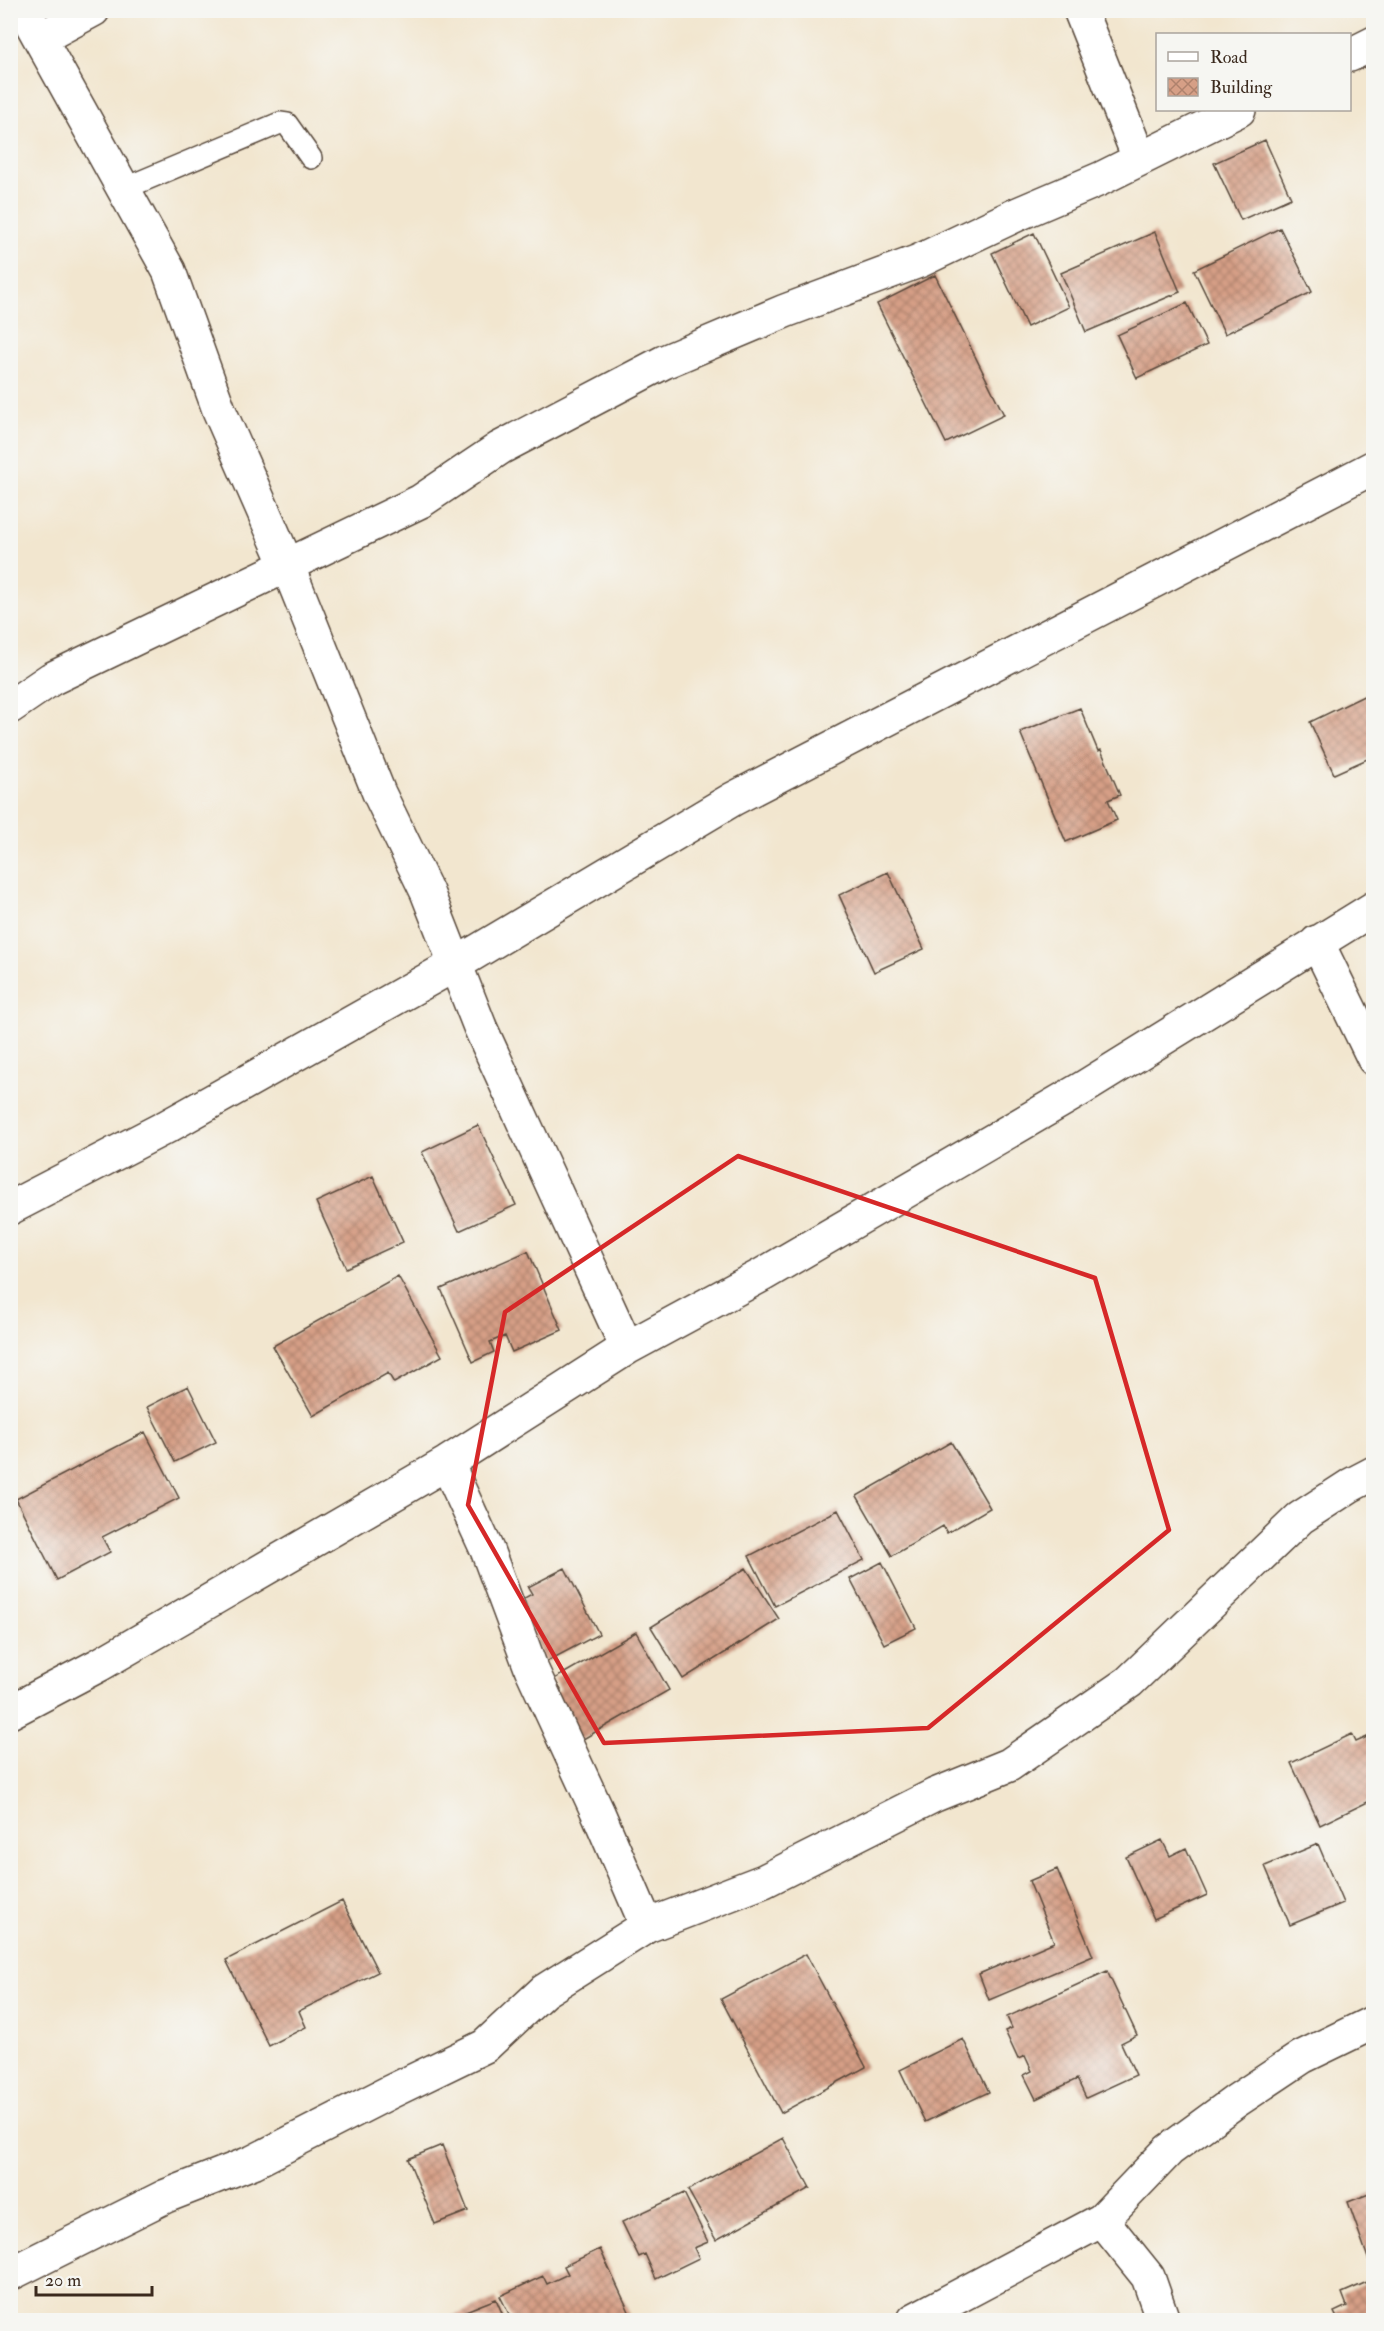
<svg xmlns="http://www.w3.org/2000/svg" width="1384" height="2331" viewBox="0 0 1384 2331" font-family="'IM FELL Double Pica',serif">
<style>
.building{fill:url(#building-cross-hatch)}
.lines{fill:none;stroke-linecap:round;stroke-linejoin:round}
.service-casing{stroke:#564639;stroke-width:24}
.minor-casing{stroke:#564639;stroke-width:36}
.service{stroke:#fff;stroke-width:21}
.minor{stroke:#fff;stroke-width:33}
.marked{fill:none;stroke:#d62828;stroke-width:4.5;stroke-linejoin:round}
</style>
<defs>
<pattern id="building-cross-hatch" width="8" height="8" patternUnits="userSpaceOnUse" patternTransform="scale(1.5)"><rect width="8" height="8" fill="#d69f86"/><path d="M0 0l8 8M0 8l8-8" fill="none" stroke="#af826d"/></pattern>
</defs>
<rect width="100%" height="100%" fill="#f6f6f2"/>
<filter id="ink" filterUnits="userSpaceOnUse"><feTurbulence type="fractalNoise" baseFrequency=".0167" numOctaves="2"/><feDisplacementMap in="SourceGraphic" scale="12" xChannelSelector="R" yChannelSelector="G"/><feConvolveMatrix kernelMatrix="1 2 1 2 8 2 1 2 1" color-interpolation-filters="sRGB"/></filter>
<filter id="wash" filterUnits="userSpaceOnUse"><feTurbulence type="fractalNoise" baseFrequency=".008" numOctaves="4" result="noise"/><feDisplacementMap in="SourceGraphic" scale="24" xChannelSelector="R" yChannelSelector="G"/><feGaussianBlur stdDeviation="1.35" result="paint"/><feColorMatrix in="noise" values="0 0 0 0 0 0 0 0 0 0 0 0 0 0 0 0 0 1.4 0 .05"/><feComposite in="paint" operator="in"/></filter>
<g filter="url(#wash)">
<rect width="100%" height="100%" fill="#f2e6cf"/>
<g id="blocks">
<path class="building" d="M1265 140 1291 198 1241 220 1214 163Z
M1280 228 1312 292 1225 334 1194 270Z
M1155 232 1180 292 1086 332 1061 273Z
M1034 233 1069 307 1027 327 992 253Z
M935 275 1004 415 946 443 877 304Z
M1187 303 1207 345 1137 378 1117 335Z
M1374 691V756L1334 774 1310 722Z
M1080 708 1098 751 1101 750 1120 795 1108 800 1117 820 1066 842 1020 732Z
M888 872 924 949 874 972 839 895Z
M478 1125 516 1205 459 1231 422 1152Z
M373 1176 403 1242 346 1268 316 1202Z
M528 1251 562 1330 512 1352 505 1336 490 1342 494 1352 473 1362 441 1289Z
M398 1276 442 1356 394 1383 388 1373 313 1416 273 1346Z
M188 1386 216 1442 175 1462 147 1407Z
M145 1432 179 1498 102 1537 110 1552 57 1580 16 1499Z
M951 1442 990 1508 947 1533 943 1526 892 1556 857 1496Z
M838 1510 864 1560 775 1606 749 1556Z
M882 1562 916 1628 884 1644 850 1579Z
M565 1568 599 1634 546 1662 515 1603 532 1594 528 1587Z
M746 1568 779 1619 683 1679 651 1627Z
M636 1632 669 1690 578 1742 551 1695 561 1690 554 1679Z
M1352 1734 1356 1742 1374 1734V1799L1320 1825 1291 1763Z
M1162 1840 1170 1856 1186 1848 1207 1895 1154 1919 1126 1857Z
M1318 1844 1343 1903 1290 1925 1265 1866Z
M1057 1869 1093 1956 989 2000 979 1974 1054 1942 1029 1881Z
M342 1901 378 1972 299 2011 306 2027 269 2046 226 1960Z
M806 1954 866 2067 781 2113 721 1999Z
M1107 1971 1137 2035 1121 2043 1136 2075 1086 2098 1077 2079 1036 2099 1024 2075 1032 2071 1025 2056 1018 2059 1005 2031 1012 2028 1007 2017Z
M963 2039 989 2092 925 2122 900 2070Z
M783 2138 810 2188 716 2240 688 2190Z
M442 2145 468 2211 435 2224 408 2159Z
M1374 2192V2260L1369 2261 1348 2202Z
M684 2193 708 2242 694 2248 699 2258 656 2279 645 2254 639 2257 622 2222Z
M600 2249 632 2318 627 2320H512L500 2296 543 2276 547 2284 568 2274 564 2266Z
M1374 2279V2320H1338L1334 2312 1347 2306 1342 2293Z
M496 2299 505 2320H443Z"/>
</g>
</g>
<g filter="url(#ink)">
<use href="#blocks" fill-opacity="0" stroke="#564639" stroke-width="1.5"/>
<g class="lines">
<g class="service-casing">
<path id="service" d="M123 189 280 123 287 124 311 158"/>
</g>
<g class="minor-casing">
<path id="minor" d="M24 10 169 271 219 410 288 567 379 793 427 892 480 1027 627 1348
M1080 10 1139 158
M41 38 93 10
M1350 55 1374 43
M10 707 51 679 421 501 500 448 664 362 785 311 919 261 1018 214 1100 179 1239 110
M1317 942 1374 1059
M10 1208 168 1126 456 964 733 799 1374 467
M447 1463 487 1550 531 1668 599 1815 647 1926
M10 1712 99 1665 447 1463 627 1348 762 1275 1083 1088 1374 908
M1102 2220 1148 2277 1163 2320
M10 2274 166 2196 253 2162 390 2092 485 2046 544 1991 647 1926 764 1881 935 1795 1009 1765 1129 1682 1300 1518 1351 1485 1374 1473
M914 2320 1102 2220 1169 2150 1236 2101 1302 2057 1374 2022"/>
</g>
<use href="#service" class="service"/>
<use href="#minor" class="minor"/>
</g>
</g>
<path class="marked" d="M738 1156 1095 1278 1169 1530 928 1728 604 1743 468 1505 505 1312Z"/>
<rect width="1384" height="2331" fill="none" stroke="#f6f6f2" stroke-width="36"/>
<rect x="1156" y="33" width="195" height="78" fill="#f6f6f2" stroke="#aba49d" stroke-width="1.5"/>
<rect x="1168" y="52" width="30" height="9" fill="#ffffff" stroke="#aba49d" stroke-width="1.5"/>
<text x="1210" y="63" font-size="18" fill="#3b2a1e">Road</text>
<rect x="1168" y="78" width="30" height="18" fill="url(#building-cross-hatch)" stroke="#aba49d" stroke-width="1.5"/>
<text x="1210" y="93" font-size="18" fill="#3b2a1e">Building</text>
<path d="M36 2286v9h116v-9" fill="none" stroke="#3b2a1e" stroke-width="3"/>
<text x="45" y="2286" font-size="18" fill="#3b2a1e" stroke="#f6f6f2" stroke-width="4.5" paint-order="stroke">20 m</text>
</svg>
